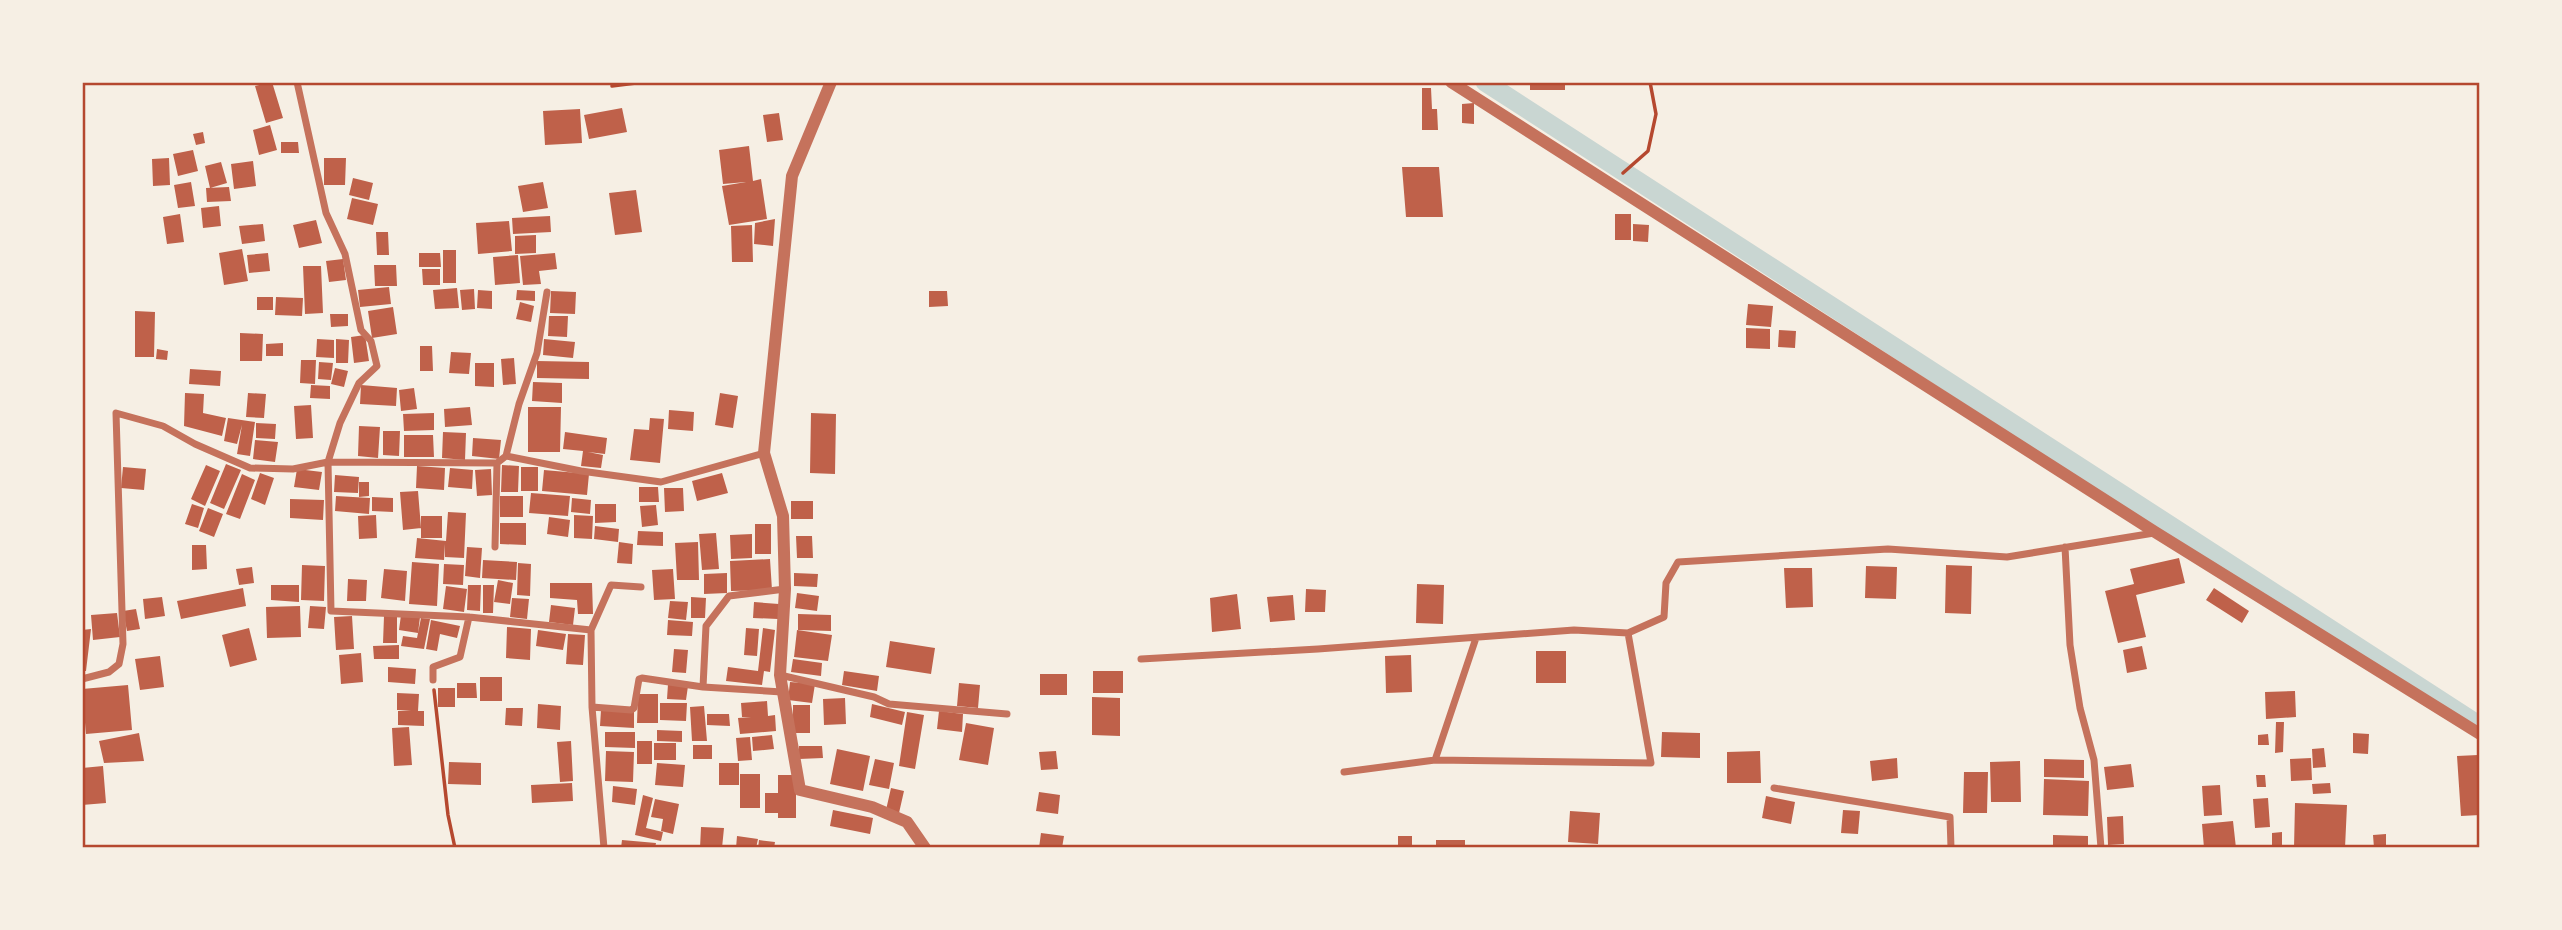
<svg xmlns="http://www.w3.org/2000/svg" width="2562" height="930" viewBox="0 0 2562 930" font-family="Montserrat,sans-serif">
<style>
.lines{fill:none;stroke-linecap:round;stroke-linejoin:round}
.canal{stroke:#c9d6d2;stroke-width:19}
.building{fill:#bf614a}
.path{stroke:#b5482f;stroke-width:3.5}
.minor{stroke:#c5725c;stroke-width:7}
.tertiary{stroke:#c5725c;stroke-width:12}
.neatline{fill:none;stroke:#b5482f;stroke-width:2.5}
</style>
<rect width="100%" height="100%" fill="#f6efe4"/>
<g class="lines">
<path class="canal" d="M1485 82 2480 726"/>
</g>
<path class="building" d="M272 82 283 118 266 123 255 86Z
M1530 82H1565V90H1530Z
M1422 88H1431L1432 109H1437L1438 130H1422Z
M1474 103V124L1462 123V104Z
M622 108 627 132 589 139 584 115Z
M580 109 582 143 545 145 543 111Z
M779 113 783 140 767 142 763 115Z
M270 125 277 150 259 155 253 130Z
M203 132 205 143 196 145 193 134Z
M281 142H298L299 153H281Z
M749 146 753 181 761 179 767 219 729 225 722 186 746 182 723 184 719 150Z
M193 150 198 171 178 176 173 154Z
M169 158 170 185 153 186 152 159Z
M324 158H346L345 185H324Z
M253 161 256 186 234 189 231 164Z
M221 162 227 183 210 188 205 166Z
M1402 167H1439L1443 217H1406Z
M353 178 373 183 369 200 349 195Z
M191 182 195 206 178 208 174 185Z
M543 182 548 208 523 212 518 186Z
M229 187 231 201 207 202 206 188Z
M636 190 642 232 615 235 609 193Z
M352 198 378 204 373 225 347 219Z
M219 206 221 226 203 228 201 208Z
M180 214 184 242 167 244 163 217Z
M1615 214H1631V240H1615Z
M550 216 551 232 513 234 512 218Z
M775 219 773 246 754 244 755 223Z
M316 220 322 243 299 248 293 225Z
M509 221 512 251 478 254 476 223Z
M263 224 265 241 242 244 239 226Z
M1633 224 1649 225 1648 242 1633 241Z
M752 225 753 262H732L731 226Z
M376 232H388L389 255H377Z
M536 235V253L515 254V236Z
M242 249 248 281 224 285 219 253Z
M443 250H456V283H443Z
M268 253 270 271 249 273 247 255Z
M419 253H440L441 267H419Z
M555 253 557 269 539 271 541 284 523 285 520 256Z
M518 255 520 283 495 285 493 257Z
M343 259 346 280 329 282 326 261Z
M374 265H396L397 286H375Z
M303 266H321L323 313 305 314Z
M422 269H440V285H423Z
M389 287 391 304 360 307 358 290Z
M457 288 459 308 435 309 433 290Z
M474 289 475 309 462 310 460 290Z
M478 290 492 291V309L477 308Z
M517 290 535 291V301L516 300Z
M551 291 576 292 575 314 550 313Z
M929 291H947L948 306 929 307Z
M257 297H273V310H257Z
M276 297 303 298 302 316 275 315Z
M520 302 534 306 531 322 516 319Z
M1748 304 1773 306 1771 327 1746 325Z
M393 307 397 334 372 338 368 311Z
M135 311 155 312 154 357H135Z
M330 314H348V326L331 327Z
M549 316H568L567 337 548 336Z
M1746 328 1770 329V349L1746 348Z
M1779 330 1796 331 1795 348 1778 347Z
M240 333 263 334 262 361H240Z
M365 335 369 361 354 363 351 337Z
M317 339 334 340V358L316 357Z
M336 339 349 340 348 363H336Z
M544 339 575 342 573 358 543 355Z
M283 343V356H266V344Z
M420 346H432L433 371H420Z
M157 349 168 351 167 360 156 359Z
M451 352 471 353 469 374 449 373Z
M514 358 516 384 503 385 501 359Z
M301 360H316L315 384 300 383Z
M537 361 589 362V379L537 378Z
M319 362 333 363 331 380 318 379Z
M475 363H494V387L475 386Z
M335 368 348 371 344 387 331 384Z
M190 369 221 371 220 386 189 384Z
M533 382 562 383V403L532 401Z
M311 385 330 386V399L310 398Z
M361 385 397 388 396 406 360 404Z
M414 388 417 409 401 411 399 390Z
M185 393 204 394 203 413 226 418 222 436 184 426Z
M248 393 266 394 264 418 246 417Z
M720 393 738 396 733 428 715 425Z
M311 405 313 438 296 439 294 406Z
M470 407 472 425 445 427 444 409Z
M528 407H561L560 452H528Z
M669 410 694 412 693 431 668 429Z
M434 413V430L404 431 403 414Z
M811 413 836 414 835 474 810 473Z
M228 418 255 422 250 456 237 454 242 425 237 444 224 441Z
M650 418 664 419 660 463 630 460 634 429 649 430Z
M256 423 276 424 275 439 256 438Z
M359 426 380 427 378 458 358 456Z
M383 431H400L399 456 383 455Z
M443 432 466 433 465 460 442 458Z
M565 432 607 438 605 454 588 452 603 455 601 468 581 466 583 451 563 449Z
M404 435H433L434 457H404Z
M473 438 501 440 499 459 472 456Z
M255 440 278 442 275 462 253 459Z
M226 464 241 470 224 509 210 503Z
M206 465 220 471 205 506 191 499Z
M502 465 519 466 518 492H501Z
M417 466 445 468 444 490 416 488Z
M123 467 146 469 144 490 121 488Z
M521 467H538V491H521Z
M450 468 473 470 472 489 448 487Z
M297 469 322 472 319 490 294 487Z
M491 469 492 495 477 496 475 470Z
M544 470 589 474 587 495 542 491Z
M260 473 274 478 265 505 251 499Z
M722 473 728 493 697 501 692 481Z
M242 474 255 480 240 519 226 514Z
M335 475 359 477 358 493 334 492Z
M359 482H369V496L359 497Z
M639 487H658L659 502H639Z
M664 488H683L684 511 665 512Z
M418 491 421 528 403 530 400 492Z
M531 493 570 496 568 516 529 513Z
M336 496 370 498 369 514 335 511Z
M500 496H523V517H500Z
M372 497 393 498V512L372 511Z
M572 498 591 500 590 514 571 512Z
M290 499 324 500 323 520 290 518Z
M791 501H813V519H791Z
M192 504 204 508 198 528 185 524Z
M595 504H616V522L595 523Z
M656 505 658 525 642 527 640 506Z
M208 508 223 514 214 537 199 531Z
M448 512 466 513 464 558 445 557V544L444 560 415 558 417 538 446 541Z
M376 515 377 538 359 539 358 516Z
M574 515 593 516 592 539 574 538Z
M421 516H442V538H421Z
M549 517 570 520 568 537 547 534Z
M500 523H526V545L500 544Z
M755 524H771V554H755Z
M595 526 619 529 618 542 594 539Z
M638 531 663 532V546L637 545Z
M716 533 719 569 702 570 699 534Z
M752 534V558L731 559 730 535Z
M796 536H812L813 558H797Z
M619 542 633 544 632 564 617 563Z
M698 542 699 580H677L675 543Z
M192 545H206L207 569 192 570Z
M467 547 482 548 480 578 465 576Z
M2179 558 2185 583 2136 595 2146 637 2118 643 2105 591 2134 584 2130 569Z
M770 559 772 590 731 591 730 561Z
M483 560 517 562 516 580 482 578Z
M412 562 439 564 437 606 409 604Z
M518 563 531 564 530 596 517 595Z
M444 564 464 565 463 585 443 584Z
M302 565 325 566 324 601 301 600Z
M1946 565 1972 566 1971 614 1945 613Z
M1866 566 1897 567 1896 599 1865 598Z
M252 567 254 583 239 585 236 569Z
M1784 568H1812L1813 607 1786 608Z
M384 569 407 571 405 601 381 598Z
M673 569 675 599 654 600 652 570Z
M727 573V593L704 594V574Z
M794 573 818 574 817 587 794 586Z
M348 579 367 580 366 601H347Z
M498 580 513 583 510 604 494 602Z
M550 583H592L593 614H578L577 600 550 598Z
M1417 584 1444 585 1443 624 1416 623Z
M271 585H299V602L271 600Z
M468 585H481L480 611 467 610Z
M483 585H494L493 613H483Z
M446 586 467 589 464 612 443 609Z
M243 588 246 606 181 619 177 601Z
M2214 588 2249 611 2242 623 2206 600Z
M1306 589 1326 590 1325 612H1305Z
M797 593 819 596 817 611 795 608Z
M1237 594 1241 629 1212 632 1210 598Z
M1293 595 1295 620 1270 622 1267 597Z
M82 597H84L85 622H82Z
M162 597 165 616 145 619 143 599Z
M691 597 706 598 705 618H691Z
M512 598 529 599 527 619 510 617Z
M670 601 688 602 686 620 668 618Z
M754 602 779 604 778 619 753 618Z
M551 605 575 608 573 625 549 622Z
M300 606 301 637 267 638 266 607Z
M310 606 326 607 324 629 308 628Z
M136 609 140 629 127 631 123 611Z
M117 613 120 637 93 640 91 615Z
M798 614 831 615V631L798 630Z
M401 615 420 617 418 633 399 630Z
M352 616 354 649 336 650 334 617Z
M384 616H397V643H383Z
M421 618 430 619 424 649 401 646 403 636 417 638Z
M431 620 460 626 457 638 440 634 437 651 426 649Z
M668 620 693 622 692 636 667 635Z
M507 627 531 629 530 660 506 658Z
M249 628 257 660 230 667 222 635Z
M746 628 759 629 757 656 744 655Z
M763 628 775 630 770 672 764 671 762 685 726 681 728 667 758 671Z
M91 629 86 671H82V630Z
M538 630 566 634 563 650 536 646Z
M797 630 832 635 828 661 794 657Z
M568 634 585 635 583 665 566 664Z
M890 641 935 648 931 674 886 667Z
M399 645V659H374L373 646Z
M2142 646 2147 669 2127 673 2123 650Z
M674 649 688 650 686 673 672 672Z
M1536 651H1566V683H1536Z
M361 653 363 682 341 684 339 655Z
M1411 655 1412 692 1386 693 1385 656Z
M160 656 164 687 140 690 135 659Z
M793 659 822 663 821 676 791 672Z
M388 667 416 669 415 684 388 682Z
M844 671 879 676 877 691 842 685Z
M1093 671H1123V693H1093Z
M1040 674H1067V695H1040Z
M480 677H502V701H480Z
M790 682 815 684 812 703 788 700Z
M457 683H476L477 698H457Z
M959 683 980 685 978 708 957 706Z
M668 684 688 686 686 700 667 699Z
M128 685 132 730 86 734 82 689Z
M438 688H455V707H438Z
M2295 691 2296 717 2266 719 2265 692Z
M397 693 419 694 418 711H424V726L398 725V711L411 710H397Z
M638 694H658V723H637Z
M1092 697 1120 698V736L1092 735Z
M845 698 846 724 824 725 823 699Z
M767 701 768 716 775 715 776 731 740 734 738 718 751 717H742L741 703Z
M660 703H687L686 721 660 720Z
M538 704 561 706 560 730 537 728Z
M872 704 905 712 902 725 870 717Z
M793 705H810V733H793Z
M704 706 707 741H692L690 707Z
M506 708H523L522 726 505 725Z
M601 710 634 712V728L600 726Z
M939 711 963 714 962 732 937 729Z
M907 712 924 715 915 769 899 766Z
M707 714H729L730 726 707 725Z
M2276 722H2284L2283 752 2275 753Z
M966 723 994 728 988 765 959 760Z
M409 727 412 765 394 766 392 728Z
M657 730 682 731V742L657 741Z
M605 732H635V748L605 747Z
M1662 732 1700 733V758L1661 757Z
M139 733 144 761 104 763 99 741Z
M2353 733 2369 734 2368 754 2353 753Z
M2268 734 2269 745H2258V735Z
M772 735 774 749 753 751 752 737Z
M750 737 752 760 738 761 736 738Z
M571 741 573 781 560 782 557 742Z
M637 741H652V764H637Z
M654 743H676V760H654Z
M693 745H712V759H693Z
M799 746H822L823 758 799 759Z
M2324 748 2326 767 2313 768 2312 749Z
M837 749 870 756 863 791 830 784Z
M606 751 634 752 633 782 605 781Z
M1056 751 1058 769 1041 770 1039 752Z
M1760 751 1761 783H1727V752Z
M2478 755 2480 815 2461 816 2457 756Z
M1897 758 1898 778 1872 781 1870 761Z
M2311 758 2312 780 2291 781 2290 759Z
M875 759 894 763 889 789 869 785Z
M2044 759 2084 760V778L2044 777Z
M2020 761 2021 802H1991L1990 762Z
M449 762 481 763V785L448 784Z
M657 763 685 765 683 787 655 785Z
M719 763H739V785H719Z
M2131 764 2134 787 2107 790 2104 767Z
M103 766 106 803 82 805V768Z
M1964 772H1988L1987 813H1963Z
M740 774H760V808H740Z
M778 775H796V818H778V813H765V793H778Z
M2256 775H2265L2266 787H2257Z
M2044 779 2089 781 2088 816 2043 815Z
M572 783 573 801 532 803 531 785Z
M2330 783 2331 793 2313 794 2312 784Z
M2220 785 2222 815 2204 816 2202 786Z
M613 786 637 789 635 805 612 802Z
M891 788 904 791 899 813 886 810Z
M1039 792 1060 795 1058 814 1036 811Z
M643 795 653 798 646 828 663 832 661 841 635 835Z
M1766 796 1795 802 1791 824 1762 818Z
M2268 798 2270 827 2255 828 2253 799Z
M655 799 679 804 673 834 661 831 663 819 651 817Z
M2295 803 2347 805 2345 848H2294Z
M833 810 873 818 870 834 830 826Z
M1843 810 1860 811 1858 834 1841 833Z
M1570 811 1600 813 1598 844 1568 842Z
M2123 816 2124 844 2108 845 2107 817Z
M2233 821 2236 848H2204L2202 824Z
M701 827 724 828 722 848H700Z
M2282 832V848H2272V833Z
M1041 833 1064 836 1062 848H1039Z
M2386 834V848H2374L2373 835Z
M2053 835 2088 836V848H2053Z
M737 836 758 839 756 848H736Z
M1398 836H1412V848H1398Z
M622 840 656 843 655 848H621Z
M759 840 775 842 774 848H758Z
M1436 840H1465V848H1436Z"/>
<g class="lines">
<path class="path" d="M612 86 644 82
M1623 173 1648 151 1656 114 1650 82
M434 690 448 815 455 848"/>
<path class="minor" d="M506 456 519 404 537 353 547 292
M495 547 497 463
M2065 547 2070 645 2080 708 2094 760 2101 848
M591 630 611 585 641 587
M1141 659 1318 649 1574 630 1628 633 1664 617 1666 583 1678 562 1888 549 2007 557 2154 533
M780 675 874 697 889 704 1007 714
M82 679 109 672 119 664 123 644 116 413 163 426 195 444 250 468 293 469 328 462 340 423 359 383 377 366 371 341 361 330 345 254 326 213 297 82
M433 680V667L460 657 469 617
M703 687 782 692
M592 707 631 710 634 708 639 679 642 678 703 687 706 626 729 596 785 589
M1435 760 1651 763 1628 633
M1344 772 1435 760 1476 638
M1774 788 1950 817 1951 848
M604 848 592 707 591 630 469 617 331 611 328 462 497 463 506 456 581 471 661 482 764 453"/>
<path class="tertiary" d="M831 82 792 176 764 453 783 516 785 589 780 675 800 790 872 807 907 822 925 848
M1451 82 2155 532 2480 734"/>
</g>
<rect width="2562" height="930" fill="none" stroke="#f6efe4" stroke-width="168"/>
<rect x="84" y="84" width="2394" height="762" class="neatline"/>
</svg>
